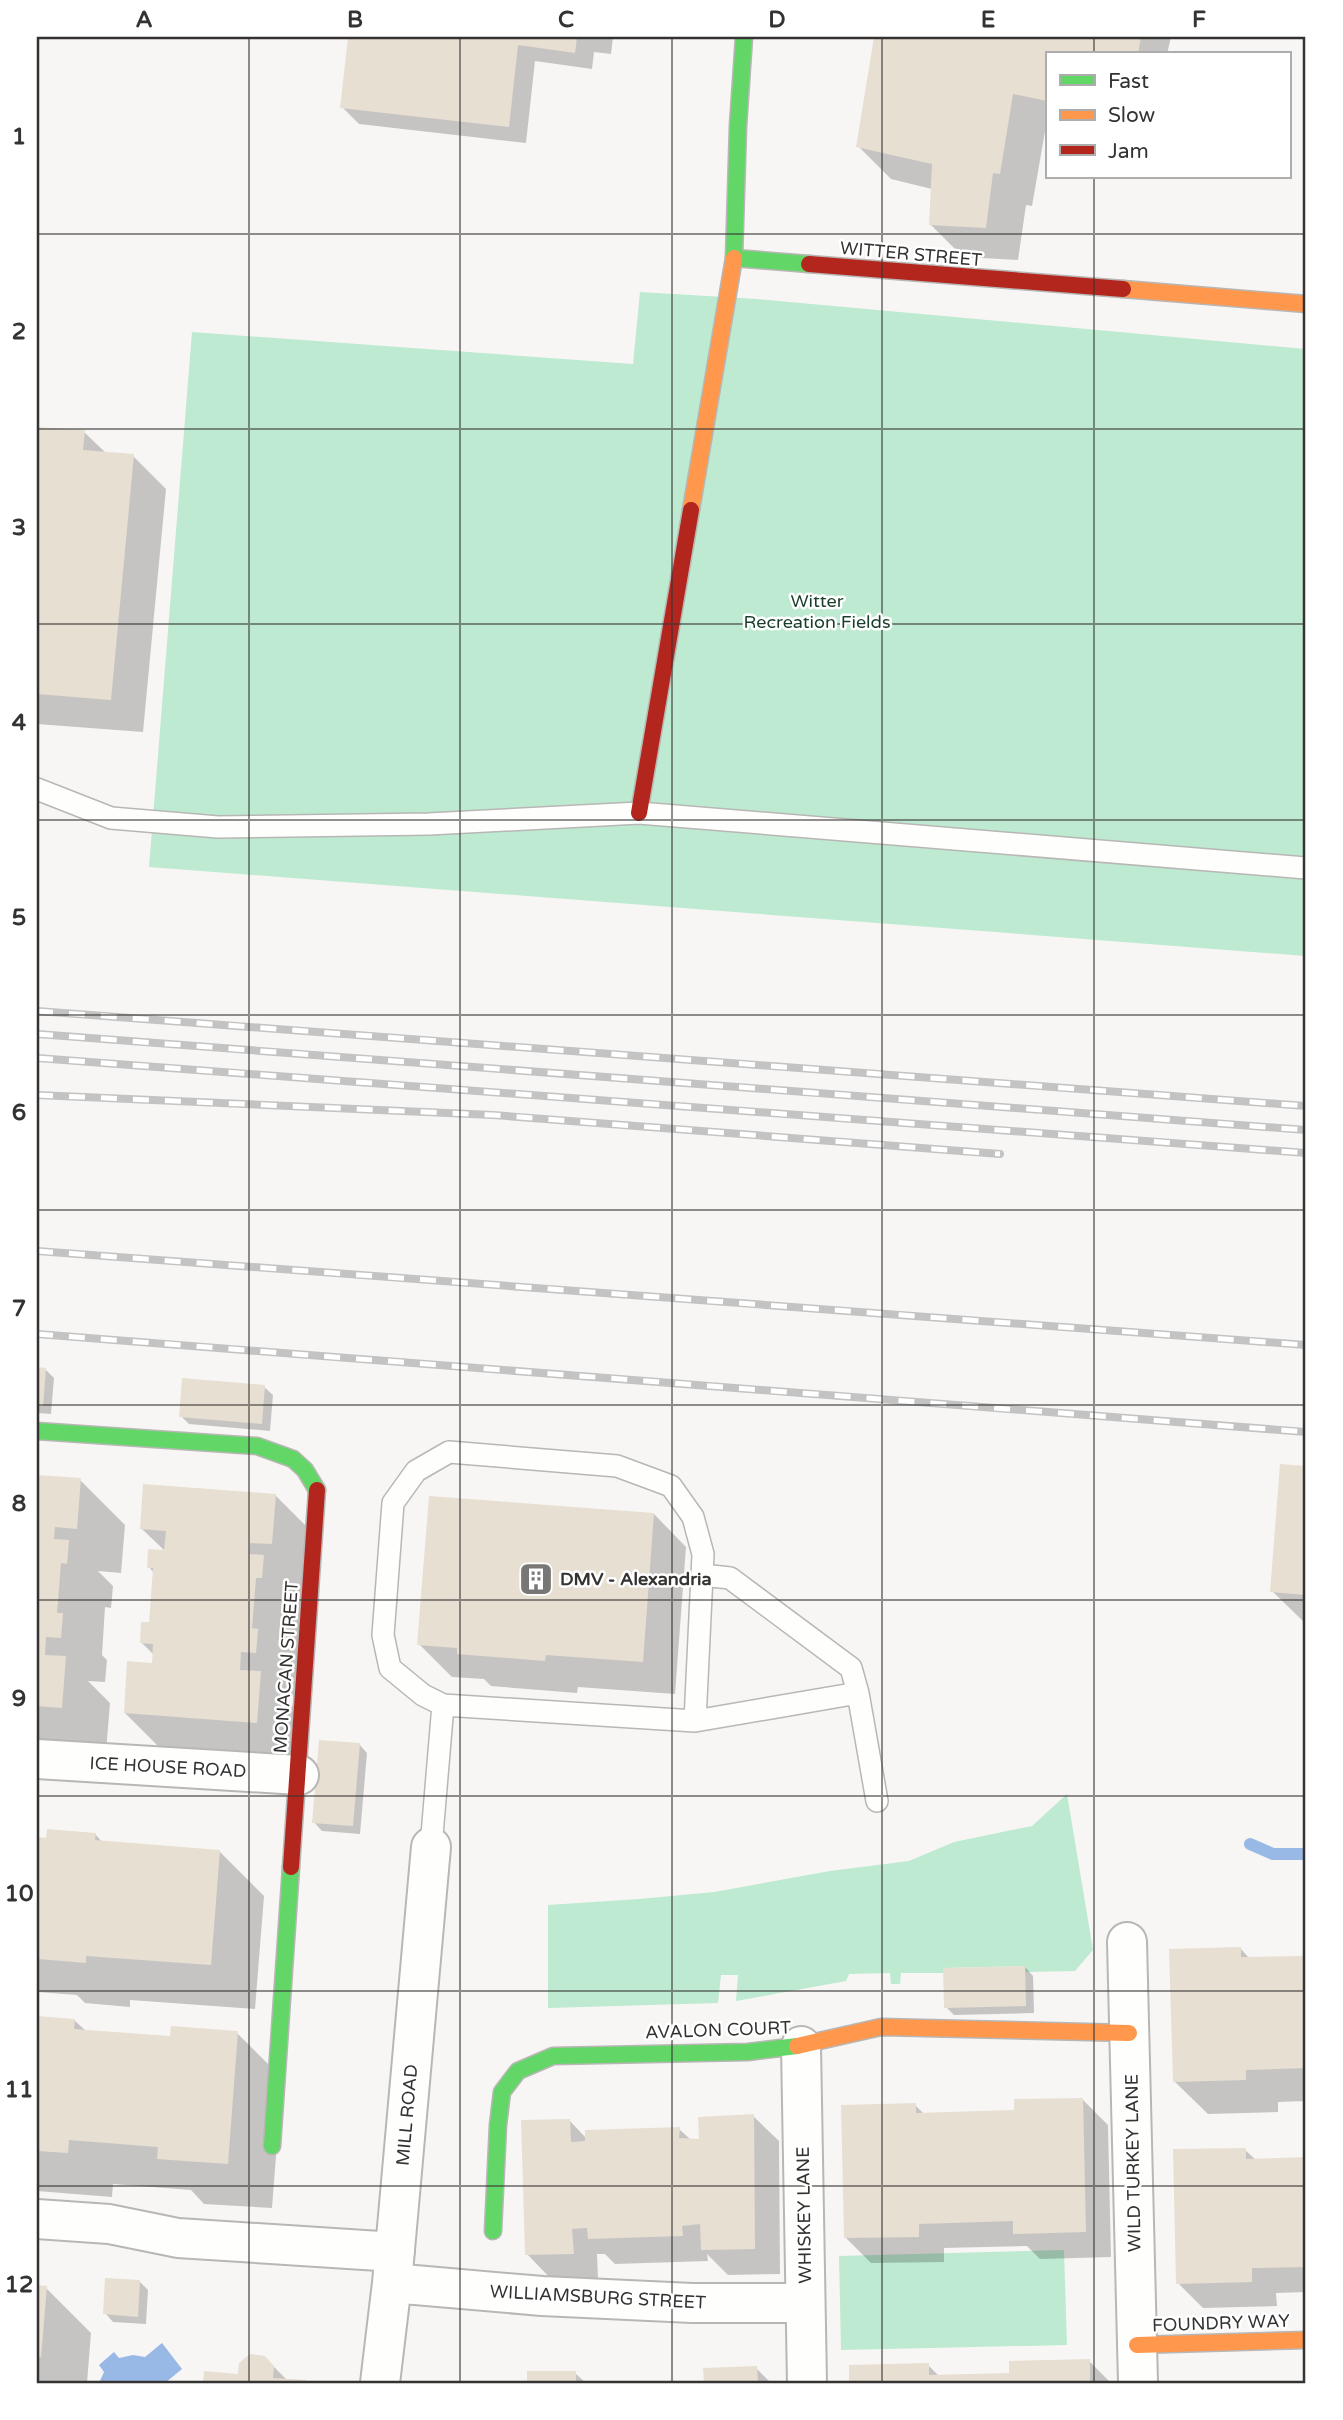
<svg xmlns="http://www.w3.org/2000/svg" width="1343" height="2420" viewBox="0 0 1343 2420" font-family="'Varela Round',sans-serif">
<style>
.green{fill:#bdead0}
.water{fill:#98b8e5}
.shadow{fill:#0003}
.lines{fill:none;stroke-linecap:round;stroke-linejoin:round}
.stream{stroke:#98b8e5;stroke-width:12}
.building{fill:#e8dfd3}
.lane-casing{stroke:#b8b7b5;stroke-width:24}
.street-casing{stroke:#b8b7b5;stroke-width:42}
.fast-casing{stroke:#b8b7b5;stroke-width:19}
.slow-casing{stroke:#b8b7b5;stroke-width:19}
.jam-casing{stroke:#b8b7b5;stroke-width:19}
.lane{stroke:#fefefd;stroke-width:21}
.street{stroke:#fefefd;stroke-width:38}
.fast{stroke:#63d668;stroke-width:16}
.slow{stroke:#ff974d;stroke-width:16}
.jam{stroke:#b3261e;stroke-width:16}
.rail-casing{stroke:#c3c3c3;stroke-width:8}
.rail{stroke:#fff;stroke-width:5;stroke-dasharray:16;stroke-linecap:butt}
.grid{fill:none;stroke:#343332;stroke-width:2;stroke-opacity:0.55}
.labels{text-anchor:middle;dominant-baseline:central;stroke-width:5;stroke-linejoin:round;paint-order:stroke}
.street-label{font-size:18px;fill:#343332;stroke:#fff}
.park-label{font-size:18px;fill:#183e2b;stroke:#fff}
.poi-label{font-size:18px;font-weight:bold;fill:#343332;stroke:#fff;text-anchor:start}
.neatline{fill:none;stroke:#343332;stroke-width:2.5}
.grid-label{font-size:23px;text-anchor:middle;font-weight:bold;fill:#343332}
</style>
<rect width="100%" height="100%" fill="#f8f6f4"/>
<path class="green" d="M640 292 757 299 1306 349V956L149 867 192 332 633 364Z
M1067 1794 1093 1950 1075 1971 1026 1972 1025 1966 944 1968 943 1973H901L900 1984H891L890 1973 849 1974 846 1981 736 2001 738 1975H721L718 2003 548 2008V1905L639 1899 714 1892 830 1871 909 1861 954 1842 1032 1826Z
M1064 2250 1067 2345 841 2350 839 2256Z"/>
<path class="water" d="M162 2343 182 2369 165 2383H99L104 2372 99 2365 114 2352 119 2358 133 2355 145 2357Z"/>
<path class="shadow" d="M350 37H613L611 54 594 52 592 69 535 61 526 143 359 124 342 107Z
M876 37H1171L1167 54H1047V120L1032 206 1026 205 1018 260 963 257 930 224 932 189 891 179 858 146Z
M37 429 84 432 106 453 133 456 166 489 143 732 37 724Z
M37 1369 46 1370 54 1378 51 1414 37 1413Z
M264 1387 273 1395 270 1431 189 1424 181 1416Z
M1282 1466 1306 1468V1624L1272 1591Z
M37 1477 80 1480 125 1525 121 1573 98 1571 113 1586 111 1608 105 1607 102 1655 107 1660 105 1682 88 1681 110 1703 106 1752 37 1747Z
M275 1495 320 1540 300 1697 283 1696 305 1718 301 1767 170 1758 125 1713 154 1665 155 1656 142 1643 151 1624 154 1573 149 1567 166 1552 142 1529Z
M654 1514 686 1547 675 1694 578 1687 577 1693 491 1686 484 1679 452 1677 419 1644Z
M359 1744 367 1753 360 1834 322 1831 314 1822Z
M95 1834 103 1843 219 1851 264 1896 255 2009 130 2000V2007L85 2003 77 1995 37 1992V1839L48 1840Z
M1305 1946H1306V2101L1278 2102V2112L1208 2114 1175 2082 1240 1948 1250 1959 1305 1958Z
M1025 1967 1033 1976 1034 2013 954 2015 946 2007Z
M37 2017 74 2020 86 2031 172 2038 237 2033 282 2078 272 2208 204 2204 191 2190 113 2184 112 2197 37 2191Z
M1082 2099 1108 2125 1111 2257 1040 2259 1027 2246 944 2248V2262L871 2263 846 2238 915 2105 924 2114 1016 2112Z
M753 2116 779 2141 780 2274 728 2275 707 2254 708 2261 615 2264 605 2254H597L598 2278 552 2280 527 2254 569 2120 586 2138 679 2129 691 2140 701 2141Z
M1245 2150 1256 2160 1306 2159V2292L1276 2293 1277 2306 1203 2308 1178 2283Z
M140 2282 148 2290 146 2324 113 2322 105 2313Z
M37 2287 46 2288 91 2333 87 2383H37Z
M264 2357 288 2381 306 2383H205V2373L239 2376Z
M1089 2361 1111 2383H851V2367L928 2365 939 2376 1011 2374Z
M756 2368 771 2383H705V2369Z
M529 2373H575L586 2383H529Z"/>
<g class="lines">
<path class="stream" d="M1250 1844 1273 1854H1306"/>
</g>
<path class="building" d="M348 37H577L575 53 518 45 509 127 340 108Z
M874 37H1141L1138 54H1047V101L1013 94 1000 174 993 173 986 228 929 225 932 164 856 147Z
M37 427 85 430 83 450 134 454 111 700 37 694Z
M37 1367 46 1368 43 1406H37Z
M182 1378 265 1385 262 1424 179 1417Z
M1280 1464 1306 1466V1595L1270 1592Z
M37 1475 81 1478 77 1529 55 1527 54 1539 69 1540 67 1564 61 1563 57 1613H63L61 1638 46 1637 45 1655 66 1656 62 1708 37 1706Z
M143 1484 276 1494 272 1544 250 1543 249 1554 264 1555 262 1578H256L252 1628 258 1629 256 1653 241 1652 240 1670 261 1671 257 1723 124 1713 127 1661 152 1663 153 1644 140 1643 141 1622H149L153 1568H147L148 1549 164 1550 166 1531 140 1529Z
M429 1496 654 1513 643 1662 546 1655 545 1661 457 1654V1648L417 1645Z
M319 1740 360 1743 353 1826 312 1823Z
M47 1829 96 1833 95 1840 220 1850 211 1965 86 1956V1963L38 1959 37 1837 46 1838Z
M1303 1944H1306V2068L1246 2070V2080L1173 2082 1169 1949 1241 1947V1957L1303 1956Z
M1025 1966 1026 2006 944 2008 943 1968Z
M37 2016 75 2019 74 2029 170 2036 171 2026 238 2031 228 2164 157 2159 158 2147 69 2140 68 2153 37 2151Z
M1083 2098 1086 2232 1013 2234V2221L919 2224V2237L844 2238 841 2105 916 2103V2113L1014 2110V2099Z
M754 2114 755 2249 701 2250 700 2224 682 2226 683 2236 588 2239 587 2228 572 2229 574 2254 525 2255 521 2120 570 2119 571 2142 585 2141V2130L680 2127 679 2138 699 2139 698 2117Z
M1246 2148V2159L1306 2157V2267L1252 2268V2282L1176 2284 1173 2149Z
M105 2278 140 2280 138 2317 103 2314Z
M37 2285 47 2286 41 2357H37Z
M250 2354 265 2356 274 2366 273 2378 306 2380V2383H203L204 2371 238 2374 239 2363Z
M1090 2359V2383H849V2365L929 2363V2375L1009 2373V2361Z
M757 2366 758 2383H704L703 2368Z
M527 2371H576V2383H527Z"/>
<g class="lines">
<g class="lane-casing">
<path id="lane" d="M37 789 111 818 218 827 429 824 639 813 1306 868
M702 1575 730 1578 851 1668 858 1693 877 1801
M695 1721 703 1554 693 1517 671 1486 617 1466 449 1452 416 1471 393 1503 383 1635 390 1668 423 1695 443 1705 695 1721 858 1693
M431 1847 443 1705"/>
</g>
<g class="street-casing">
<path id="street" d="M37 1759 299 1775
M1127 1942 1138 2383
M801 2046 807 2383
M37 2219 109 2224 178 2238 395 2252
M392 2283 542 2296 692 2303H805
M380 2383 392 2283 431 1847"/>
</g>
<g class="fast-casing">
<path id="fast" d="M744 37 738 126 734 258 809 264
M37 1431 257 1446 293 1459 305 1470 317 1490
M272 2146 291 1867
M493 2231 498 2125 502 2092 518 2071 553 2056 748 2052 797 2046"/>
</g>
<g class="slow-casing">
<path id="slow" d="M1123 289 1306 304
M691 510 734 258
M797 2046 881 2027 1129 2033
M1137 2345 1306 2340"/>
</g>
<g class="jam-casing">
<path id="jam" d="M809 264 1123 289
M639 813 691 510
M291 1867 317 1490"/>
</g>
<use href="#lane" class="lane"/>
<use href="#street" class="street"/>
<use href="#fast" class="fast"/>
<use href="#slow" class="slow"/>
<use href="#jam" class="jam"/>
<g class="rail-casing">
<path id="rail" d="M37 1011 1306 1106
M37 1034 1306 1130
M37 1058 1306 1153
M37 1095 493 1115 1000 1154
M37 1251 1306 1345
M37 1334 1306 1432"/>
</g>
<use href="#rail" class="rail"/>
</g>
<path class="grid" d="M249 37V2383M460 37V2383M672 37V2383M882 37V2383M1094 37V54M1094 177V2383M37 234H1306M37 429H1306M37 624H1306M37 820H1306M37 1015H1306M37 1210H1306M37 1405H1306M37 1600H1306M37 1796H1306M37 1991H1306M37 2186H1306"/>
<defs>
<g id="building-square" transform="scale(1.75)"><rect x="-9" y="-9" width="18" height="18" rx="4" fill="#797776" stroke="#fff"/><path d="M-4-6H4V6H1V3H-1V6H-4ZM-2.5-4.3h1.7v1.8h-1.7ZM.8-4.3h1.7v1.8H.8ZM-2.5-1h1.7V.8h-1.7ZM.8-1h1.7V.8H.8Z" fill="#fff"/></g>
</defs>
<g fill-rule="evenodd">
<use href="#building-square" x="536" y="1579"/>
</g>
<g class="labels">
<g class="street-label">
<text transform="translate(911 254) rotate(5)">WITTER STREET</text>
<text transform="translate(286 1667) rotate(-86)">MONACAN STREET</text>
<text transform="translate(168 1767) rotate(3)">ICE HOUSE ROAD</text>
<text transform="translate(718 2030) rotate(-2)">AVALON COURT</text>
<text transform="translate(407 2115) rotate(-85)">MILL ROAD</text>
<text transform="translate(1133 2163) rotate(-91)">WILD TURKEY LANE</text>
<text transform="translate(804 2215) rotate(-91)">WHISKEY LANE</text>
<text transform="translate(598 2297) rotate(3)">WILLIAMSBURG STREET</text>
<text transform="translate(1221 2323) rotate(-2)">FOUNDRY WAY</text>
</g>
<g class="park-label">
<text x="817" y="601">Witter<tspan x="817" dy="21">Recreation Fields</tspan></text>
</g>
<g class="poi-label">
<text x="560" y="1579">DMV - Alexandria</text>
</g>
</g>
<rect width="1343" height="2420" fill="none" stroke="#ffffff" stroke-width="77"/>
<rect x="1046" y="52" width="245" height="126" fill="#ffffff" stroke="#aeadad" stroke-width="2"/>
<rect x="1060" y="75" width="35" height="10" fill="#63d668" stroke="#aeadad" stroke-width="2"/>
<text x="1108" y="88" font-size="21" fill="#343332">Fast</text>
<rect x="1060" y="110" width="35" height="10" fill="#ff974d" stroke="#aeadad" stroke-width="2"/>
<text x="1108" y="122" font-size="21" fill="#343332">Slow</text>
<rect x="1060" y="145" width="35" height="10" fill="#b3261e" stroke="#aeadad" stroke-width="2"/>
<text x="1108" y="158" font-size="21" fill="#343332">Jam</text>
<rect x="38" y="38" width="1266" height="2344" class="neatline"/>
<g class="grid-label">
<text x="144" y="27">A</text>
<text x="355" y="27">B</text>
<text x="566" y="27">C</text>
<text x="777" y="27">D</text>
<text x="988" y="27">E</text>
<text x="1199" y="27">F</text>
<text x="19" y="144">1</text>
<text x="19" y="339">2</text>
<text x="19" y="535">3</text>
<text x="19" y="730">4</text>
<text x="19" y="925">5</text>
<text x="19" y="1120">6</text>
<text x="19" y="1316">7</text>
<text x="19" y="1511">8</text>
<text x="19" y="1706">9</text>
<text x="19" y="1901">10</text>
<text x="19" y="2097">11</text>
<text x="19" y="2292">12</text>
</g>
</svg>
